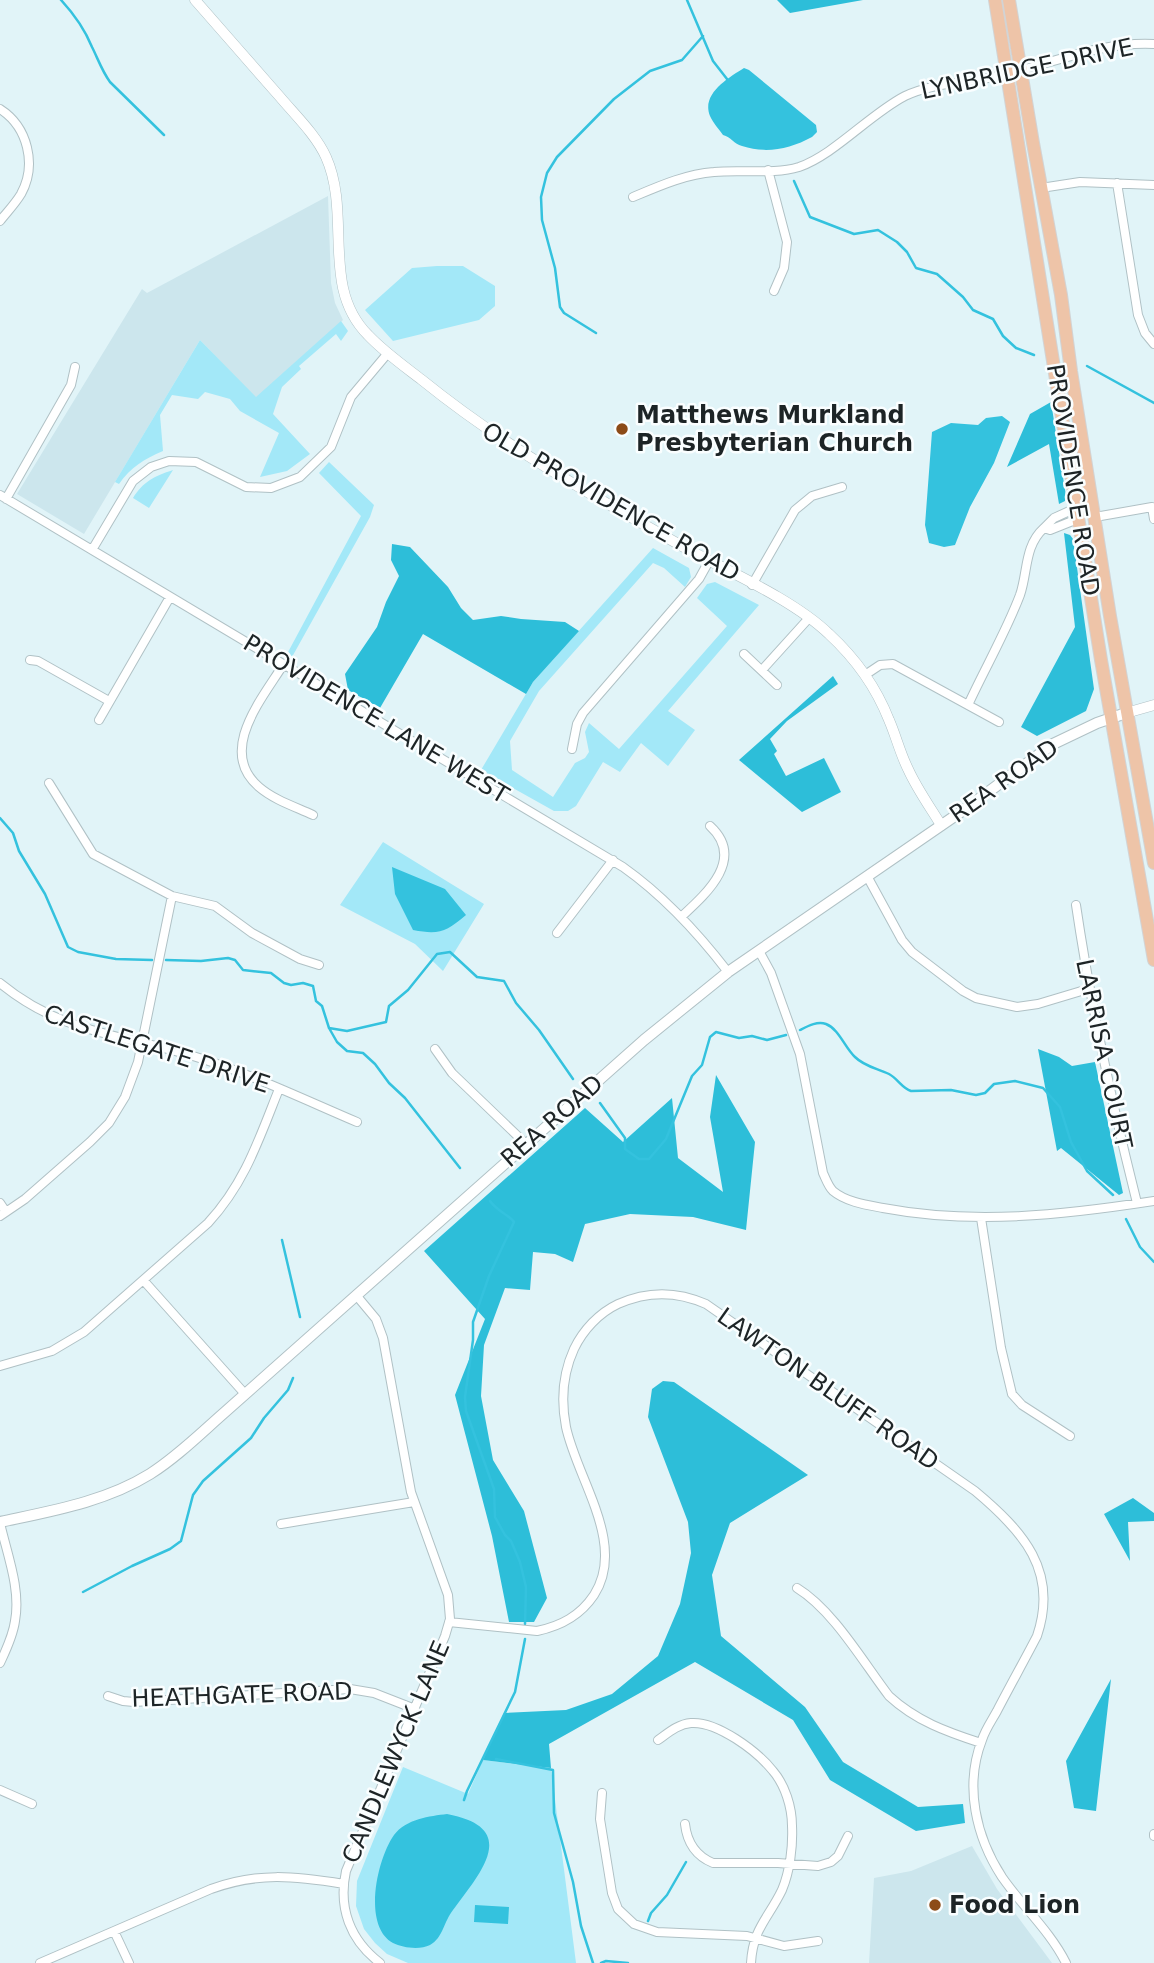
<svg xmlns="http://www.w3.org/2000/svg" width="1154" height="1963" viewBox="0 0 1154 1963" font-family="'DejaVu Sans',sans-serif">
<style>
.built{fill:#cce6ed}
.green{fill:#a3e8f8}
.forest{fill:#2dbed9}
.water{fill:#34c2de}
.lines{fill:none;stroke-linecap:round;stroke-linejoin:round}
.stream{stroke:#34c2de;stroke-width:2.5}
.minor-casing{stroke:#b0c1c5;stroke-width:10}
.tertiary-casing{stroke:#b0c1c5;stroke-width:11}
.secondary-casing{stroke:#b0c1c5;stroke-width:12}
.primary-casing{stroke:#d2d3d4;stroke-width:14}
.minor{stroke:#fff;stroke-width:8}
.tertiary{stroke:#fff;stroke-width:10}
.secondary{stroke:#fff;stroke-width:10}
.primary{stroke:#eec4a8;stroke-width:12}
.poi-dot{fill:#8c4b18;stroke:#fafeff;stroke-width:2.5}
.labels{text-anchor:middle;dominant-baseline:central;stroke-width:5;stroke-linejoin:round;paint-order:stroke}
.street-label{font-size:24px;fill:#1d2426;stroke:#fafeff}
.poi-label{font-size:24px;font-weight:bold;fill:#1d2426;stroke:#fafeff;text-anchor:start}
</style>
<rect width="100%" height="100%" fill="#e1f4f8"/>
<path class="built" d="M328 196 331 283 335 303 343 320 256 398 200 340 84 534 17 494 142 289 147 293Z
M972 1846 997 1889 1052 1963H869L874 1878 911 1871Z"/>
<path class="green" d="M437 266H463L495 286V306L479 320 393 341 365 310 412 268Z
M341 321 348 331 341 341 336 334 299 366 301 369 282 387 273 414 310 454 287 471 260 477 279 433 240 411 230 399 205 392 198 399 172 395 160 415 163 451C144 459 131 467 119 484L115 482 200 340 256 397Z
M329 462 374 505 370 517 292 657 287 654 361 516 319 473Z
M173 470 149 508 133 498C143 482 154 476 173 470Z
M653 548 689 568 691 577 685 587 664 568 653 563 539 691 510 741 512 770 553 797 575 763 585 758 589 752 585 732 589 723 619 749 727 626 697 598 707 584 715 582 759 605 668 711 695 730 668 766 641 743 620 772 603 762 576 806 568 811H554L481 770 533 682Z
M383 842 484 904 443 971 415 944 340 905Z
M483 1760 551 1768 576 1963H408L387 1954 375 1943 364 1929 356 1906 357 1881 403 1767 468 1794Z"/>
<path class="forest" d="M777 0H863L790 13Z
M1051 402 1066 496 1065 501 1059 504 1049 444 1007 467 1030 414Z
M1064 533 1070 535 1073 539 1094 689 1086 711 1037 736 1021 727 1075 627Z
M392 544 410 547 448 587 461 608 473 620 501 616 521 619 565 622 579 631 533 682 526 694 423 634 380 708 348 690 345 674 377 627 386 602 399 576 391 560Z
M833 676 838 684 787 721 770 739 777 751 774 754 786 776 824 758 841 792 802 812 739 760Z
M1038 1049 1059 1057 1072 1066 1095 1062 1123 1193 1119 1195 1061 1148 1057 1151Z
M716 1075 755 1142 746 1230 693 1217 630 1214 585 1224 573 1262 555 1254 533 1252 530 1290 505 1288 484 1345 481 1396 493 1460 524 1511 547 1598 534 1622H509L492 1536 455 1395 485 1319 424 1251 585 1108 623 1142 672 1098 678 1158 723 1192 710 1117Z
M663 1381 674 1382 808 1475 730 1523 712 1575 721 1636 805 1707 843 1762 918 1807 963 1804 965 1823 916 1831 830 1780 793 1720 695 1662 549 1744 551 1768 483 1760 504 1713 566 1710 612 1694 658 1656 680 1604 691 1553 688 1522 648 1417 652 1389Z
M1133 1498 1154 1513V1521L1128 1522 1130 1561 1104 1514Z
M1111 1679 1096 1811 1074 1808 1066 1761Z"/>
<path class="water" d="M744 68 749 70 816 125 817 132 812 137C790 149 766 154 742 146 734 144 731 137 723 135 719 129 713 123 710 116 701 94 728 78 744 68Z
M1002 416 1010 422 994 463 970 507 955 545 944 547 929 543 925 525 932 432 951 423 978 425 986 418Z
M392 867 445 889 466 915C446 932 439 935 413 930L395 894Z
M447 1814C521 1828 481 1872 453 1910 444 1921 443 1938 430 1945 420 1950 403 1948 393 1943 362 1926 377 1859 394 1835 406 1819 430 1816 447 1814Z
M475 1905 509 1907 508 1924 474 1922Z"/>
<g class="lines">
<path class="stream" d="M61 0C73 13 85 30 92 47 98 59 102 71 110 82L164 135
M687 0 713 61 727 79
M794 181 810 217 854 234 878 230 897 242 907 252 916 268 937 274 963 297 973 310 993 319 1003 336 1016 348 1034 355
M596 333 564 313 560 307 555 268 542 220 541 197 547 173 557 157 614 99 650 71 682 60 703 36
M1087 366 1154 403
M0 818 13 833 19 851 45 894 68 947 78 952 116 959 152 960
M166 960 201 961 228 958 235 960 243 970 271 973 284 983 291 985 303 983 313 986 316 1001 322 1006 329 1028 337 1042 347 1051 363 1053 375 1064 389 1083 405 1098 460 1168
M329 1028 347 1031 386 1022 389 1006 408 990 437 954 450 952 477 977 504 981 516 1003 539 1030 573 1079
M800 1030C808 1026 817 1021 826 1024 839 1029 845 1048 855 1057 865 1067 877 1068 889 1074 898 1079 902 1088 911 1091L951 1090 976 1095 985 1093 994 1084 1015 1081 1043 1088 1060 1107 1071 1142 1087 1171 1113 1195
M600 1103 625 1138V1149L639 1159H649L666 1139 692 1076 702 1065 710 1037 716 1032 739 1038 752 1036 767 1040 786 1035
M490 1201C497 1211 509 1215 514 1222L489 1276 473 1322V1340L465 1397 466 1411 494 1489 495 1517 505 1535 511 1541 520 1562 526 1587 525 1624
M1126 1219 1140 1247 1154 1262
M282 1240 300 1317
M83 1592 132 1566 170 1549 181 1541 193 1495 203 1481 251 1438 264 1418 288 1390 293 1378
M496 1759 553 1770 554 1813 573 1882 581 1926 593 1963
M464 1800 467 1791 515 1692 525 1639
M648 1921 651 1913 667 1895 686 1862
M601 1963 606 1961 628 1963"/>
<g class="minor-casing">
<path id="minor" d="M0 109C28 127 37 165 21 194 15 204 7 212 0 221
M768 170 787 242 784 268 774 291
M1117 183 1138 315 1145 333 1154 344
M1041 188 1080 182 1154 185
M633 197C659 186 686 174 714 172 742 169 773 175 799 167 834 155 870 114 905 96 932 83 965 83 993 77 1047 66 1099 41 1154 44
M0 495 623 867C664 896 698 933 728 972
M6 499 71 385 75 367
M1078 507 1054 518 1044 528 1050 530 1080 518
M1095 517 1152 507 1154 519
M92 550 133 481 151 467 169 461 196 462 246 487 271 488 300 477 331 447 351 397 388 353
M752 585 795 510 812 496 842 487
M744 654 777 685
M30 660 38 661 109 701
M283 665C262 699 217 751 259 787 274 800 296 807 313 815
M762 670 809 618
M865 675 880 665 893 664 999 722
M968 705C985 668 1006 632 1020 595 1028 572 1024 546 1044 528
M99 720 170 597
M572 749 577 724 583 713 699 579 709 561
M49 783 93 854 172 896 215 906 252 933 300 959 319 965
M867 876 902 940 912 952 963 991 976 998 1017 1007 1038 1004 1088 989
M1076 905C1091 1006 1112 1104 1137 1203
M681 917C706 894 746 859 710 826
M557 933 613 860
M759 951 771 973 800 1054 823 1173C826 1179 828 1186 833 1191 846 1202 867 1205 883 1208 973 1225 1064 1215 1154 1201
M0 983C62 1034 121 1034 193 1056 249 1073 303 1099 357 1122
M435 1049 452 1073 526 1144
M0 1203 6 1212
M0 1216 25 1199 90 1142 109 1123 125 1097 138 1062 172 896
M981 1218 1001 1348 1012 1394 1022 1405 1070 1436
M144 1281 245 1394
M356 1295 376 1319 383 1338 411 1492 448 1595 450 1619 445 1636 346 1871C338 1908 350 1940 380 1963
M0 1366 52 1351 84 1332 208 1223C245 1183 259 1139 279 1089
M0 1523C7 1554 21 1589 15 1621 13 1636 6 1650 0 1663
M281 1524 414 1502
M797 1588C833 1610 863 1662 889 1696 916 1721 947 1732 981 1743
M449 1622 537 1631C561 1626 580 1616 594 1595 627 1544 577 1479 566 1427 561 1401 563 1373 574 1349 583 1330 599 1313 618 1304 647 1291 677 1291 706 1304L975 1491C1023 1531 1059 1571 1037 1636 1024 1661 1010 1686 997 1711 992 1720 985 1730 982 1740 964 1786 976 1837 1002 1877 1022 1906 1050 1931 1066 1963
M108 1696 123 1701 134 1702 350 1689 374 1693 415 1709
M658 1740C668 1733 678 1724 691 1723 717 1721 757 1751 773 1771 785 1785 792 1807 792 1826 793 1846 790 1871 782 1890 768 1919 753 1928 751 1963
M0 1790 32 1804
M602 1793 600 1819 612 1893 618 1909 634 1924 657 1932 747 1936 784 1946 818 1941
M685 1824C687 1842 696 1856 713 1863H778L818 1866 831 1862 838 1856 848 1836
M1154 1836V1834
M114 1931 129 1963
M40 1963 211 1889C258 1872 294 1876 344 1884"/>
</g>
<g class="tertiary-casing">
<path id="tertiary" d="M195 0C223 32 252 65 280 97 296 116 316 135 326 157 352 215 320 287 368 335 384 352 404 366 422 380 506 448 595 497 689 550 732 573 795 601 829 634 855 658 876 687 889 720 896 736 900 753 908 769 917 789 930 807 941 825
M1126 713 1154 705"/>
</g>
<g class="secondary-casing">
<path id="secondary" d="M0 1522C51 1511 105 1502 150 1474 177 1457 201 1433 225 1412L644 1040 728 972 968 807 1053 744 1097 723 1126 713"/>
</g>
<g class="primary-casing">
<path id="primary" d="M995 0 1101 660 1154 960
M1009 0 1033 143 1061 295 1071 371 1110 616 1154 863"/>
</g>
<use href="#minor" class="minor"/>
<use href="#tertiary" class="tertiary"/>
<use href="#secondary" class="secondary"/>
<use href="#primary" class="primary"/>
</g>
<g class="poi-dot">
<circle cx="622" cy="429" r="7"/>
<circle cx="935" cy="1905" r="7"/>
</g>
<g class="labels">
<g class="street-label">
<text transform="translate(1027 69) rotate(-12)">LYNBRIDGE DRIVE</text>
<text transform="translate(1073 480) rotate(81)">PROVIDENCE ROAD</text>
<text transform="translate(611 502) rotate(30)">OLD PROVIDENCE ROAD</text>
<text transform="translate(376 719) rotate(31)">PROVIDENCE LANE WEST</text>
<text transform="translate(1004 781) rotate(-35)">REA ROAD</text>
<text transform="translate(157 1049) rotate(18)">CASTLEGATE DRIVE</text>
<text transform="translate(1104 1054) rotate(78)">LARRISA COURT</text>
<text transform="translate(552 1121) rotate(-41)">REA ROAD</text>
<text transform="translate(828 1389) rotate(35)">LAWTON BLUFF ROAD</text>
<text transform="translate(242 1695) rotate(-2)">HEATHGATE ROAD</text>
<text transform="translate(396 1752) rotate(-67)">CANDLEWYCK LANE</text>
</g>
<g class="poi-label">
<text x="636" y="415">Matthews Murkland<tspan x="636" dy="28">Presbyterian Church</tspan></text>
<text x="949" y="1905">Food Lion</text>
</g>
</g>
</svg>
